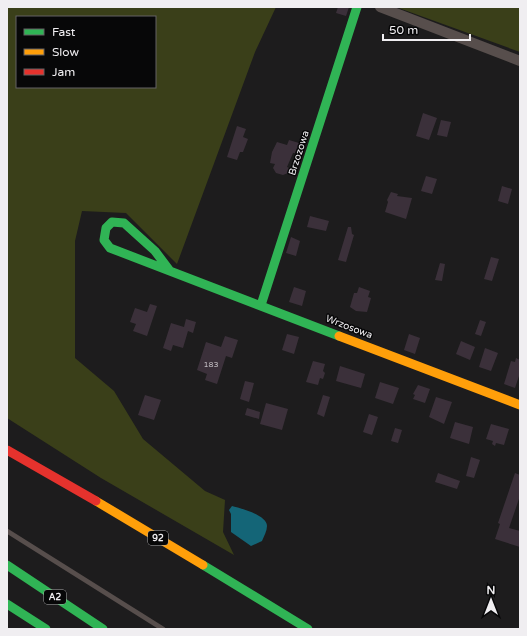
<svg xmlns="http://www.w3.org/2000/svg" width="527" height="636" viewBox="0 0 527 636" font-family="'Varela Round',sans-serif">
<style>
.green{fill:#3a3f19;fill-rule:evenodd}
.water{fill:#146577}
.building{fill:#3b303a}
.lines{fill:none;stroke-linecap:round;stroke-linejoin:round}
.lane{stroke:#574e4c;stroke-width:5}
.street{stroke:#574e4c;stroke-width:10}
.fast{stroke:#30b455;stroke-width:9}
.slow{stroke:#ff9f0a;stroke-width:9}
.jam{stroke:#e5322d;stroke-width:9}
.labels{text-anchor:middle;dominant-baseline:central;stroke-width:3;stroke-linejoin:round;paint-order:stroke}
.number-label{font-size:8px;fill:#c3bec3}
.shield{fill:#070708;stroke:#aaa9ab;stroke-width:1}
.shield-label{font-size:9px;font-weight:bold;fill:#f0eef1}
.street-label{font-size:10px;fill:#f0eef1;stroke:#070708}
</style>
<rect width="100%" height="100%" fill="#1d1c1d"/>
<path class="green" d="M7 7H276L255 52 177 264 126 213 82 211 75 241V358L114 391 143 439 205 491 225 500 223 532 234 555 101 478 7 418ZM17 17H155V87H17Z
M396 7H520V52Z"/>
<path class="water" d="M232 506C240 508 267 515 267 526 267 531 264 536 262 541L251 546 231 532V514L229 510Z"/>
<path class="building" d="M338 7H349L346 16 336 13Z
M423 113 437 118 429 140 416 136Z
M441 120 451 122 447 137 437 135Z
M237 126 246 129 243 137 248 139 243 152H240L237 160 227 157Z
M289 140 299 143 295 153H293L287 167 289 168 288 173 283 175 276 173 273 168 275 164 270 163 272 152 277 142 287 145Z
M426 176 437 179 432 194 421 191Z
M502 186 512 189 508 204 498 201Z
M391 192 398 194 397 196 412 198 406 219 385 212 388 202 387 200Z
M310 216 329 221 326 231 307 227Z
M348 227H351L352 234 354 235 346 262 338 260Z
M291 237 300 241 296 256 286 253Z
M491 257 499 259 492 281 484 279Z
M440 263 445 264 442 281 435 280Z
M294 287 306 291 302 306 289 302Z
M359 287 370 291 368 297 371 298 367 312 356 311 350 307 354 293H357Z
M150 304 157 306 147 336 133 331 136 324 130 322 135 308 147 312Z
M186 319 196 322 193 333 188 331 183 348 173 345 171 351 163 348 171 323 184 327Z
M480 320 486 322 481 336 475 334Z
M287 334 299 337 294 354 282 350Z
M409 334 420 338 415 354 404 350Z
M225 336 238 340 232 358 226 356 217 384 205 380 207 374 197 370 206 342 221 347Z
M461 341 475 347 470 360 456 354Z
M485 348 498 353 491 371 479 367Z
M516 358 520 360V373L515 388 504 384 511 361 515 362Z
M313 361 325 364 323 371 325 373 323 379 320 378 318 385 306 382Z
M340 366 365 374 361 388 336 381Z
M245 381 254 383 249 402 240 399Z
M380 382 399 388 393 404 375 398Z
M418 385 430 389 425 403 413 399 415 395 413 394Z
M145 395 161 400 154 420 138 415Z
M323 395 330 397 324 417 317 414Z
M436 397 452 402 444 424 429 417Z
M266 403 288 409 282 430 260 424Z
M247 408 260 412 259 419 245 415Z
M369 414 378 417 372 435 363 432Z
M455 422 473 427 469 444 450 438Z
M491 424 509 429 504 445 496 443 495 446 492 444 493 441 486 439Z
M395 428 402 430 398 443 391 441Z
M471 457 480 460 474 478 466 476Z
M438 473 460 481 457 489 435 482Z
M515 473 520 475V496L509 528 520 531V547L495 539 500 524 498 523Z"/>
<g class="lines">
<path class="lane" d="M7 531 163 629"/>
<path class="street" d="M380 7 520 61"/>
<path class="fast" d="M170 271 155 251 124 223 112 222 106 228 104 240 110 248 339 336
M261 305 357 7
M7 565 103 629
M203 565 308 629
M7 604 46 629"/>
<path class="slow" d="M339 336 520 405
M96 501 203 565"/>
<path class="jam" d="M7 450 96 501"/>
</g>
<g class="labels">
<g class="number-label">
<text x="211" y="364">183</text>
</g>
<g class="shield">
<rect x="148" y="531" width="20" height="14" rx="3"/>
<rect x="44" y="590" width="22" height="14" rx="3"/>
</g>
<g class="shield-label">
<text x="158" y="538">92</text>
<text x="55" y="597">A2</text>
</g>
<g class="street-label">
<text transform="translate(299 153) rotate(-72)">Brzozowa</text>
<text transform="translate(349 327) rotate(21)">Wrzosowa</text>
</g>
</g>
<rect width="527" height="636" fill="none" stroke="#f0eef1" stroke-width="16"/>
<rect x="16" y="16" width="140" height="72" fill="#070708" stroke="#646365"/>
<rect x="24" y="29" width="20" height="6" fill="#30b455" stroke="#646365"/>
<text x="52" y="36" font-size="12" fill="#f0eef1">Fast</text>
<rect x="24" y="49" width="20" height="6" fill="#ff9f0a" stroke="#646365"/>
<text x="52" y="56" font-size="12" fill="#f0eef1">Slow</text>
<rect x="24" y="69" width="20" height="6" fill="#e5322d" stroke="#646365"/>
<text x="52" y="76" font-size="12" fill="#f0eef1">Jam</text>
<g transform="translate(491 600)" stroke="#070708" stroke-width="3" paint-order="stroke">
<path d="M0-3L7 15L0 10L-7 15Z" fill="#f0eef1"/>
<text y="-6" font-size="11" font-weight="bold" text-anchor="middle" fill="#f0eef1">N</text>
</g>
<path d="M383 34v6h87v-6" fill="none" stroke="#f0eef1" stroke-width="2"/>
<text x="389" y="34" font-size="12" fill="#f0eef1" stroke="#070708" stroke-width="3" paint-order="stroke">50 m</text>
</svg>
